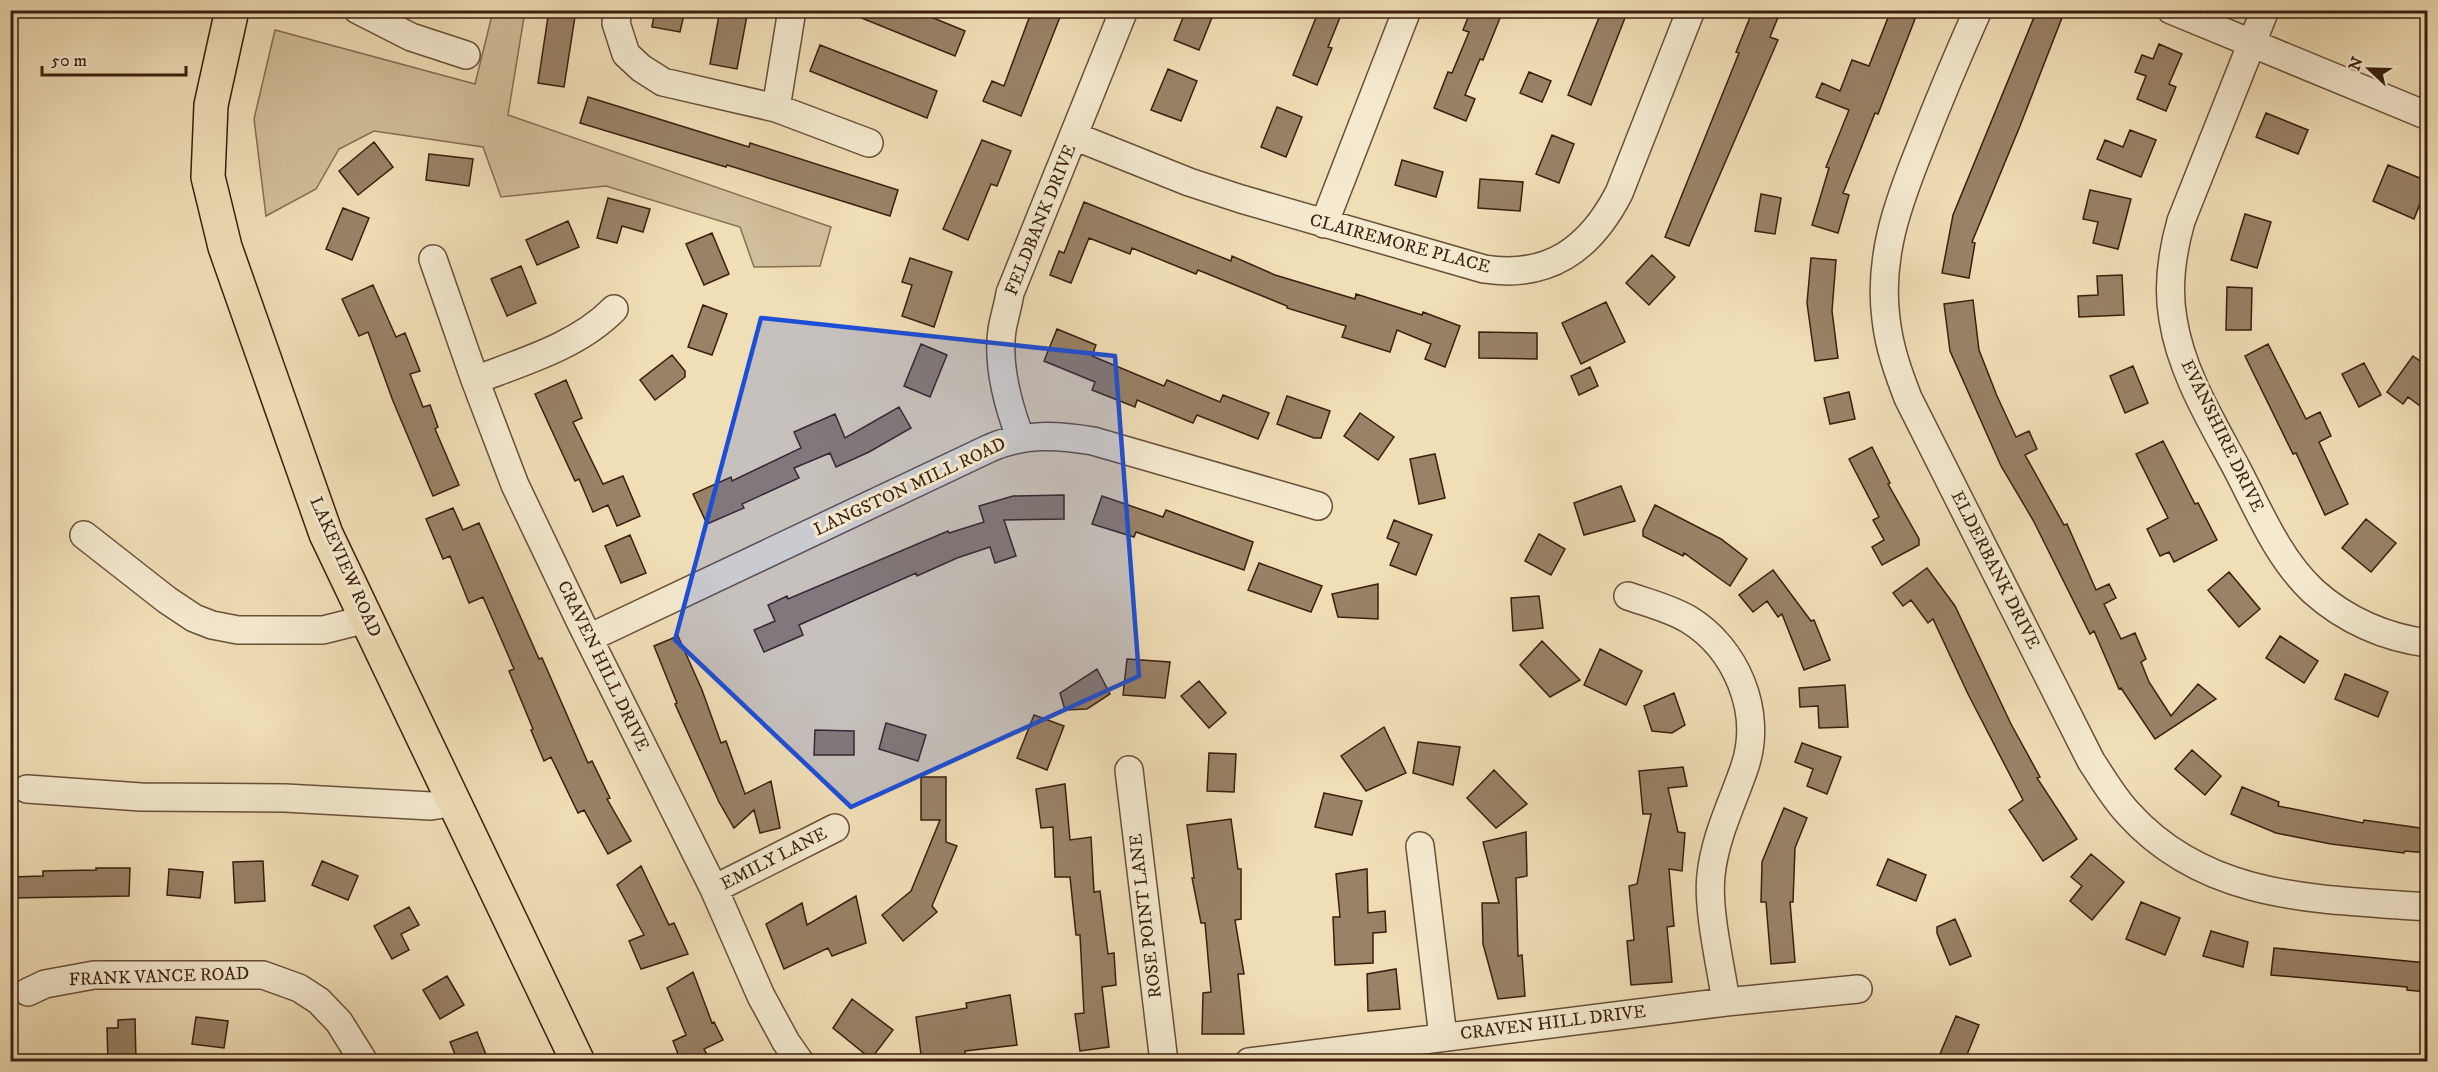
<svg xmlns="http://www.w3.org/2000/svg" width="2438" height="1072" viewBox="0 0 2438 1072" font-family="'IM FELL DW Pica',serif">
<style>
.green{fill:#d1be9a;stroke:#866e54;stroke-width:1.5}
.building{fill:#998266;stroke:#3a1f0e;stroke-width:1.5}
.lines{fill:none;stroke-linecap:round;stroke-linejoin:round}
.minor-casing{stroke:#684f38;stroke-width:30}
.major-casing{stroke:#3a1f0e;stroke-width:36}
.minor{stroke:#f5ead0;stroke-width:27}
.major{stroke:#f0deb7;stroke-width:33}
.marked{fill:#1d4ed8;fill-opacity:0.2;stroke:#1d4ed8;stroke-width:4.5;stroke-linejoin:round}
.labels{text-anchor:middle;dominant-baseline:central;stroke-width:6;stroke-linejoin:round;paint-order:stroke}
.street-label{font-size:18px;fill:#3a1f0e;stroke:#f5ead0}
</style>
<rect width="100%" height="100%" fill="#f0deb7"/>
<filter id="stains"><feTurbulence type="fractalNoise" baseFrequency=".00333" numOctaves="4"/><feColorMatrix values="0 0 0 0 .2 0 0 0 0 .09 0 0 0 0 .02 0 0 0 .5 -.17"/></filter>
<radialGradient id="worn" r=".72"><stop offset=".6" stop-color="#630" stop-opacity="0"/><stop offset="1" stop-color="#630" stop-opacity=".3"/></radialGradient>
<path class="green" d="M493 11H525L508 115 831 227 820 266 754 267 740 227 606 186 501 197 483 147 374 131 339 149 316 189 266 216 254 119 275 30 475 84Z"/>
<path class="building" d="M549 10H576L564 87 538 83Z
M655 10H685L680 32 652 27Z
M720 10H748L737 69 710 64Z
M842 10H914L965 31 955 56Z
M1032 10H1043L1060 17 1021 116 983 101 992 81 1004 86Z
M1186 10H1215L1199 50 1174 40Z
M1319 10H1343L1328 47 1332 48 1317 85 1293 75Z
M1471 10H1480L1500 18 1483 60 1480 59 1465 95 1475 99 1466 121 1434 108 1448 72 1452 73 1469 32 1463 30Z
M1602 10H1628L1591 105 1568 95Z
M1753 10H1781L1770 37 1778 40 1689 246 1665 237 1739 53 1736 52Z
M1891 10 1915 19 1878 114 1875 113 1843 193 1849 195 1838 233 1812 225 1829 168 1826 167 1849 110 1816 97 1822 83 1840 91 1852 60 1869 66Z
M2037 10H2053L2063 15 2020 126 1972 242 1975 243 1969 278 1942 273 1953 215Z
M2159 44 2182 54 2169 84 2176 87 2166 111 2137 99 2146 76 2135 72 2142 55 2153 59Z
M820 45 937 91 927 118 810 71Z
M1168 69 1197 81 1181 121 1151 110Z
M1529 72 1551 81 1542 102 1520 93Z
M588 97 749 147 750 143 898 190 890 216 727 165 726 167 580 123Z
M1277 107 1302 117 1286 157 1261 147Z
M2266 113 2308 130 2298 154 2256 137Z
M2130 130 2156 140 2141 177 2097 159 2105 140 2123 147Z
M1552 135 1574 144 1559 183 1536 174Z
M982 140 1011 151 997 186 991 184 968 240 943 229Z
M374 142 393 167 358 195 339 171Z
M429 154 473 159 469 186 426 180Z
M1402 160 1443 172 1436 197 1395 185Z
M2388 165 2427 181V186L2414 219 2373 201Z
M1480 179 1523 182 1520 211 1478 208Z
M2090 190 2131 199 2118 249 2093 243 2098 222 2083 219Z
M1761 194 1781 198 1775 234 1755 231Z
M608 198 650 209 643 232 622 226 617 243 597 238Z
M1084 202 1231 261 1232 256 1275 275 1355 299 1356 294 1422 315 1423 312 1460 326 1445 367 1425 359 1431 344 1397 330 1390 352 1342 337 1346 326 1287 308V306L1198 270 1196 274 1132 248 1130 254 1089 238 1071 283 1050 275 1059 251 1064 253Z
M343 208 369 218 352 260 326 249Z
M2245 214 2271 222 2257 268 2231 260Z
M568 221 579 247 537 265 526 240Z
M712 233 729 274 704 285 686 244Z
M1652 255 1675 277 1649 305 1626 283Z
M910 258 952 272 934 327 902 316 912 285 902 282Z
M1811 258 1836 260 1832 311 1838 358 1815 361 1807 303Z
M521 266 536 303 507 316 491 279Z
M2122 275 2124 315 2079 317 2078 296 2098 295 2097 276Z
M373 285 396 337 405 333 420 371 410 374 423 407 430 405 438 427 435 429 459 485 433 496 393 401 368 332 359 336 342 299Z
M2227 287 2252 288 2251 330H2226Z
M1973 300 1979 350 1997 396 2016 437 2029 431 2037 449 2025 455 2064 525 2067 524 2096 590 2109 584 2116 598 2104 604 2121 639 2135 633 2146 659 2141 662 2149 682 2171 716 2198 684 2216 699 2155 739 2121 688 2119 689 2094 631 2090 634 2033 520 2001 466 1950 351 1944 304Z
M1606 302 1625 342 1581 364 1562 323Z
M703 305 727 314 712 355 688 347Z
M1057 329 1096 345 1092 356 1164 386 1167 380 1220 402 1223 395 1269 413 1258 439 1197 415 1193 423 1137 400 1135 407 1092 390 1095 382 1044 361Z
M1479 332 1537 333V359L1479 358Z
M921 344 947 355 930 397 904 386Z
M2268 344 2306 419 2320 412 2331 436 2319 442 2348 504 2325 515 2296 453 2293 454 2245 356Z
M672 355 685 371V377L655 400 640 380Z
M2413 356 2427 366V411L2408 397 2403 404 2387 392Z
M2364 363 2381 395 2359 407 2342 374Z
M2133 366 2148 403 2125 413 2110 376Z
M1590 367 1598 386 1579 395 1571 376Z
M566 380 582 418 573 422 603 484 623 476 640 516 617 526 608 505 593 512 579 479 575 481 535 394Z
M1849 392 1855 419 1830 424 1824 398Z
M1287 396 1330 411 1321 438H1314L1277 424Z
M899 407 911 428 869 452 836 467 830 453 794 468 799 478 742 504 744 508 707 524 693 494 731 477 732 481 801 448 794 432 835 414 845 438Z
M1360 413 1394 437 1378 460 1344 436Z
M2163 441 2195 504 2198 503 2217 540 2174 562 2169 552 2160 556 2147 529 2168 518 2136 454Z
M1872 447 1890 483 1888 484 1919 539V545L1882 565 1872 547 1884 540 1873 520 1879 517 1849 459Z
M1435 454 1445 498 1419 504 1410 459Z
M1621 486 1635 521 1584 535 1574 503Z
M1064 495V519L1004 520 1016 556 995 563 990 547 957 558 917 576 916 573 799 625 803 635 764 652 754 630 775 621 768 605 787 596 788 599 948 531 949 533 984 522 979 506 1013 496Z
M1102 496 1163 517 1166 510 1253 542 1244 570 1136 532 1134 537 1092 524Z
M1655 505 1721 539 1747 559 1730 586 1684 553 1683 556 1643 536V530Z
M453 508 463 530 479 523 539 659 542 658 588 763 592 761 610 798 607 799 631 841 608 854 584 810 578 813 551 757 544 761 531 730 533 729 509 671 514 669 483 597 469 603 450 556 443 559 426 519Z
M2366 519 2396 543 2371 572 2342 548Z
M1394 520 1432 535 1416 575 1390 565 1399 543 1387 538Z
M1539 534 1565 549 1551 575 1525 561Z
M630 535 646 573 621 583 605 546Z
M1259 563 1322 586 1311 612 1248 590Z
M1927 568 1955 606 2011 724 2040 777 2037 778 2077 839 2043 861 2009 810 2023 800 1968 694 1933 619 1928 623 1911 600 1903 606 1893 593Z
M1773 570 1811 621 1814 620 1830 660 1804 670 1782 614 1778 617 1767 601 1753 612 1739 595Z
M2229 572 2260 609 2239 627 2208 590Z
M1378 584V619L1338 617 1332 594Z
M1539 596 1543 628 1513 631 1511 598Z
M678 636 702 690 721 743 726 741 745 794 771 781 780 828 760 833 754 810 734 828 719 802 675 704 677 703 654 646Z
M2280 636 2318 661 2304 683 2266 658Z
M1542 641 1580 680 1550 697 1520 665Z
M1600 649 1642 671 1626 705 1584 685Z
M1127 659 1170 662 1165 698 1123 695Z
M1097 669 1110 694 1087 709 1065 710 1060 693Z
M2345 674 2388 692 2378 717 2335 699Z
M1199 681 1226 713 1209 728 1181 696Z
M1845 685 1848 727 1819 728 1818 706 1800 707 1799 688Z
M1674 693 1685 725 1672 733 1652 731 1644 706Z
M1034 715 1064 726 1047 770 1017 758Z
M886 723 926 735 918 761 879 749Z
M1384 727 1406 773 1366 791 1341 756Z
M815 730 854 731V755H814Z
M1418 742 1460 747 1453 785 1413 773Z
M1802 743 1841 757 1827 794 1807 786 1813 769 1795 762Z
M2192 750 2221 776 2205 795 2175 769Z
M1209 753 1236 754 1234 792 1207 791Z
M1683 767 1687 786 1668 788 1678 832 1685 833 1682 871 1669 869 1674 926 1667 927 1672 982 1631 985 1627 941 1634 940 1629 886 1637 884 1651 814H1643L1639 771Z
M1494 770 1527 804 1496 828 1467 798Z
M921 777H946V842L957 846 932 906 937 912 903 941 882 915 911 891 940 820H921Z
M1065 784 1070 840 1091 837 1094 892 1100 891 1108 954 1114 953 1116 985 1102 987 1109 1047 1080 1051 1075 1014 1084 1013 1080 935H1076L1070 877H1055L1053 827 1041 828 1036 789Z
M2242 787 2279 802 2278 806 2363 823 2364 820 2427 829V853L2405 851 2404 853 2331 844 2276 833 2231 814Z
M1324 793 1362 801 1352 835 1315 827Z
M1784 808 1807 818 1795 848 1793 902H1790L1795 962 1771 964 1766 902H1761L1762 862Z
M1231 819 1238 869H1241V919L1235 920 1244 974H1238L1244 1034H1202L1203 993 1211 992 1205 923H1201L1192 878H1194L1187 825Z
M1526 832 1527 876 1516 878 1518 956 1522 955 1525 996 1498 999 1483 944 1482 903H1499L1483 842Z
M2091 854 2124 882 2092 920 2070 901 2082 886 2071 877Z
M1888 859 1926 875 1916 901 1877 885Z
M263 861 265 901 235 903 233 862Z
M322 861 358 876 348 900 312 885Z
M641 866 669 925 674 923 688 954 641 969 629 941 644 935 617 885Z
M96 868H130L129 896 10 898V877L43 876V871L96 870Z
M169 869 203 872 200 898 167 895Z
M1367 869 1368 913 1385 911 1386 932 1373 933V963L1335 965 1333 917H1340L1336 874Z
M856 896 866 943 832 956 828 948 784 969 766 924 802 903 807 925Z
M2141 902 2180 918 2165 955 2126 939Z
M409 907 419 925 401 934 409 950 392 959 374 926Z
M1955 919 1971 956 1950 965 1937 933V927Z
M2211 931 2248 942 2243 967 2203 956Z
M2274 948 2427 963V992L2407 990V987L2271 975Z
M1396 969 1400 1009 1368 1011 1367 974Z
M693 972 712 1023 714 1022 723 1040 704 1049 711 1062H681L673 1041 686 1035 667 988Z
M447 976 464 1005 440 1019 423 990Z
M1010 995 1017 1045 965 1051 966 1059 922 1062 916 1017 967 1008 966 1003Z
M852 999 893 1030 871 1059 833 1028Z
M1956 1016 1979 1025 1964 1062 1940 1054Z
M196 1017 228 1021 224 1048 192 1044Z
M135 1019 136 1062H108L107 1028H118V1020Z
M477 1032 489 1062H458L450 1042Z"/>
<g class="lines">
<g class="minor-casing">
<path id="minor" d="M358 10 411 37 466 55
M618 10 616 23 626 54 641 68 663 82 776 108 792 10
M1978 10C1958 55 1939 100 1921 146 1898 203 1878 257 1886 319 1889 347 1898 372 1908 398L2091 761C2103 779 2113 797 2128 813 2207 901 2319 899 2428 907
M2171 10 2428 116
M2265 10 2181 221C2172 253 2167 286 2173 319 2181 372 2212 422 2237 469 2259 511 2278 558 2313 591 2345 620 2386 638 2428 643
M776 108 869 143
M1074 136 1189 182 1241 199 1484 269C1549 279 1590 249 1619 193L1691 10
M1324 224 1407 10
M433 259 475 380 515 485 580 621 714 889 761 996 786 1042 800 1062
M475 380C522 362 578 346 614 309
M1020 437C1008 405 997 365 1002 330 1004 318 1008 306 1010 293L1124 10
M84 535 167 600 194 618 212 625 238 630H323L367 619
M1628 596C1648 603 1669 608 1688 619 1736 648 1763 711 1745 766 1733 802 1715 836 1711 875 1707 910 1721 967 1726 1002
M589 638 990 448C1024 433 1057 435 1093 441L1318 506
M1129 770 1164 1062
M27 789 141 797 285 798 431 806 455 802
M1420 846 1443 1037
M714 889 835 828
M28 992 45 984 94 975H263L299 988 319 1001 339 1022 364 1062
M1249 1062 1726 1002 1858 989"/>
</g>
<g class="major-casing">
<path id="major" d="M232 10 211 105 208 177 225 247 326 534 578 1062"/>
</g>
<use href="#minor" class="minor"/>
<use href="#major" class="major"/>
</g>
<path class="marked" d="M761 318 1115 356 1139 676 851 807 675 640Z"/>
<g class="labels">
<g class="street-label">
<text transform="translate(1041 220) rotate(-68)">FELDBANK DRIVE</text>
<text transform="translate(1400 244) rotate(15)">CLAIREMORE PLACE</text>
<text transform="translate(2222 436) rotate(64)">EVANSHIRE DRIVE</text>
<text transform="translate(910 487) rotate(-25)">LANGSTON MILL ROAD</text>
<text transform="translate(345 567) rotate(66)">LAKEVIEW ROAD</text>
<text transform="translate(1995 570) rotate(63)">ELDERBANK DRIVE</text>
<text transform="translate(603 666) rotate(64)">CRAVEN HILL DRIVE</text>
<text transform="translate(774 859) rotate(-27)">EMILY LANE</text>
<text transform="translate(1146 916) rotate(-97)">ROSE POINT LANE</text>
<text transform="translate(159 977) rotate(-2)">FRANK VANCE ROAD</text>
<text transform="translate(1553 1023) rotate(-7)">CRAVEN HILL DRIVE</text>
</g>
</g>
<rect width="2438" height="1072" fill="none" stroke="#f0deb7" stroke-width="36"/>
<rect x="12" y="12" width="2414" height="1048" fill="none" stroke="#3a1f0e" stroke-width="3"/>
<rect x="18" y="18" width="2402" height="1036" fill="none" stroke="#3a1f0e" stroke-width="1.5"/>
<g transform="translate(2369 69) rotate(292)" stroke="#f5ead0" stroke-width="4.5" paint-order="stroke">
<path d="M0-4.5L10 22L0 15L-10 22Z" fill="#3a1f0e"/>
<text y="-9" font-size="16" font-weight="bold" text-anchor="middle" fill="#3a1f0e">N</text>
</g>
<path d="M42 66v9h144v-9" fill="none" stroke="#3a1f0e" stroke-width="3"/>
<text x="51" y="66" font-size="18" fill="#3a1f0e" stroke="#f5ead0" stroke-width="4.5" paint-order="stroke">50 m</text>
<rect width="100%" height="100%" filter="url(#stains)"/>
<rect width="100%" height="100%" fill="url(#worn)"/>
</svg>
